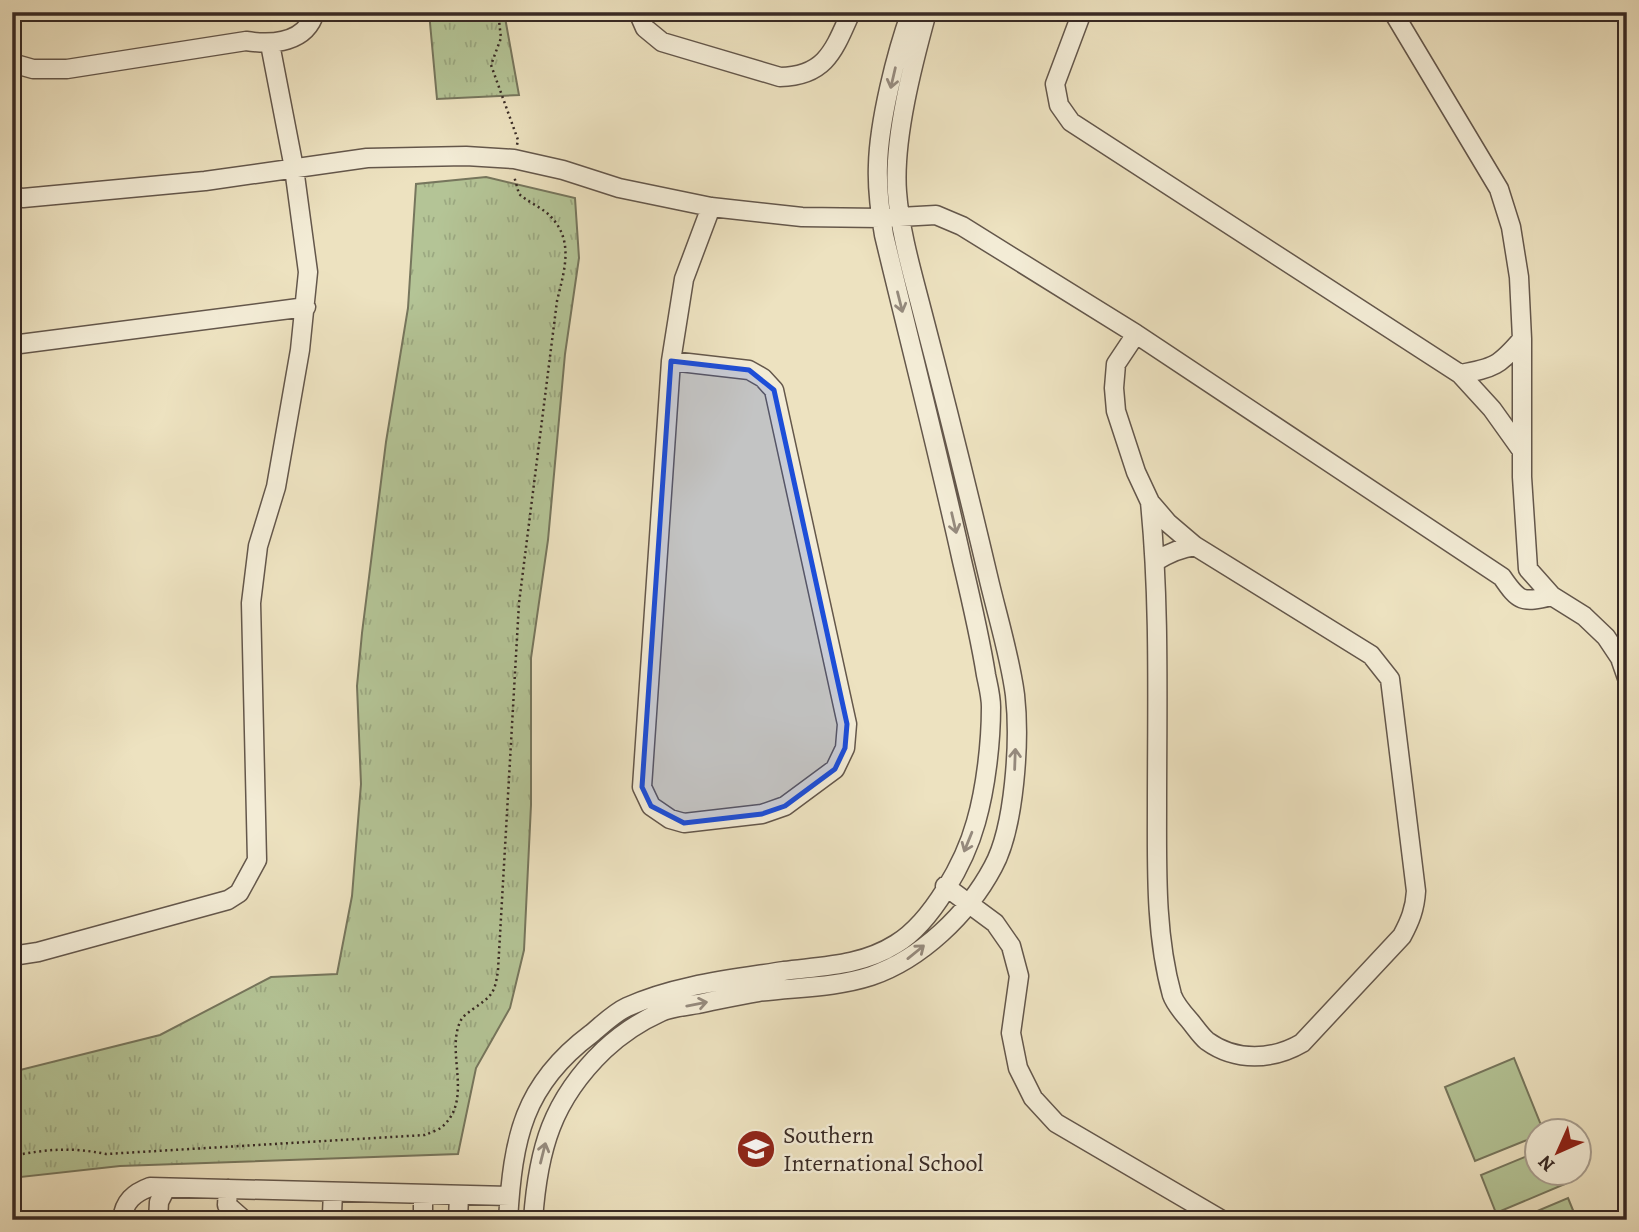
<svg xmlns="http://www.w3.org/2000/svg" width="1639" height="1232" viewBox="0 0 1639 1232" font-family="Alegreya,serif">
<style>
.grass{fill:url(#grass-tufts);stroke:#76765d;stroke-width:2}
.pitch{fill:#b4c496;stroke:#76765d;stroke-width:2}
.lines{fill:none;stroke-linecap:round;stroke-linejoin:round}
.minor-casing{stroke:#64574b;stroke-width:21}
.path{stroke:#372924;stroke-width:2.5;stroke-dasharray:2 3.5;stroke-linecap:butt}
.minor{stroke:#f3ecd6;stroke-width:18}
.oneway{stroke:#958a7d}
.marked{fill:#1d4ed8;fill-opacity:0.2;stroke:#1d4ed8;stroke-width:5;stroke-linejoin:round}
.labels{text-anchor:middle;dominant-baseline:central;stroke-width:5;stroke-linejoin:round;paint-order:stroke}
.poi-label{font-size:24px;fill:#372924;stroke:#f3ecd6;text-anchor:start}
</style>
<defs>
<pattern id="grass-tufts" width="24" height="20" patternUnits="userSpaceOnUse" patternTransform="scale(1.75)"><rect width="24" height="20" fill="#b4c496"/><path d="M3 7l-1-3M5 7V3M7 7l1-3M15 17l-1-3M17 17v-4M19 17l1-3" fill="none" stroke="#9ba881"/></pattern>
</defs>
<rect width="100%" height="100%" fill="#ede2c0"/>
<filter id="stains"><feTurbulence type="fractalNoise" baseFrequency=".00286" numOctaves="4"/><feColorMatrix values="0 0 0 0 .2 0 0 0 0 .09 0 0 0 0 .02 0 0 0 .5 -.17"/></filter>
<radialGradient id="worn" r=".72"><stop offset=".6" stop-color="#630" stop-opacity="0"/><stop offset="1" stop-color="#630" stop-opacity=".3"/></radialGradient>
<path class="grass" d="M429 12H504L519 95 437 99Z
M486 177 575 198 579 258 565 354 548 540 531 658V805L524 950 510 1008 476 1068 458 1154 120 1166 12 1178V1072L160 1035 271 977 337 974 352 896 361 784 357 686 362 633 386 442 408 308 416 184Z"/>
<path class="pitch" d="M1514 1058 1543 1130H1538L1537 1136 1475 1161 1445 1087Z
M1537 1152 1538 1172 1560 1173 1565 1184 1496 1213 1481 1175Z
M1568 1198 1577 1220H1516Z"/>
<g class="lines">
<g class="minor-casing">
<path id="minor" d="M638 12 645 28 662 42 780 77C826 76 834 50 851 12
M1082 12 1055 84 1059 105 1071 122 1460 374 1492 409 1522 451
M1393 12 1499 189 1511 227 1519 277 1522 339V477L1528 569 1552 596 1584 616 1606 637 1620 658 1627 678
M12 63 33 69H67L246 41C273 45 306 43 315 12
M12 196 23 198 205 181 367 158 466 156 514 159 563 170 619 188 711 207 802 217 881 218 936 215 962 226 1136 334 1502 577C1519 602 1522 603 1552 596
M1136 334 1116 364 1114 388 1116 411 1136 472 1150 502 1168 523 1195 546 1371 655 1390 679 1416 891C1415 909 1410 921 1402 936L1302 1043C1273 1060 1236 1062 1207 1041 1201 1036 1195 1027 1190 1021 1183 1013 1175 1004 1172 995 1155 934 1157 867 1157 805 1157 704 1160 602 1150 502
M12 345 306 307
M671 361 749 370 763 378 774 390 847 724 845 748 835 769 785 806 762 814 684 823 670 819 651 806 642 787 671 361 684 279 711 207
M1460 374C1494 368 1499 366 1522 339
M1156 561C1169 553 1180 548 1195 546
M945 886 995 923 1011 946 1019 976 1011 1033 1018 1068 1033 1098 1056 1123 1222 1220
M12 956 38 952 228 900 239 893 257 860 251 603 258 546 276 487 300 350 308 272 294 168 270 44
M228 1189 227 1205 244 1220
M423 1194V1220
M122 1220C124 1201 134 1193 150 1187L509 1196
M158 1220 159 1202 166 1188
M326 1220 332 1214 333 1192
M458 1220 459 1195
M508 1220C513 1138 523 1085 591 1034 602 1025 614 1013 627 1007 675 985 733 979 784 971 823 966 861 966 896 944 932 922 965 862 976 822 986 787 991 742 991 707 991 696 988 685 986 675 980 637 971 599 962 561 938 452 910 343 884 235 880 212 877 188 878 165 879 122 896 53 911 12
M533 1220C538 1149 552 1100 604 1050 620 1035 641 1021 661 1012 672 1007 686 1006 698 1004 718 1000 738 995 758 992 795 987 834 988 871 976 921 959 968 914 993 867 1015 827 1020 740 1015 695 1010 656 997 615 988 576 967 487 945 399 922 311 912 272 900 232 897 192 893 139 913 63 927 12"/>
</g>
<path class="path" d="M498 12 501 38 491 65 518 140 517 145
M12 1156C47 1149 71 1147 106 1154L425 1135C431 1132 440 1130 444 1125 473 1097 445 1051 461 1020 464 1015 469 1012 473 1009 492 996 495 993 498 970L519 603 557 301C565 268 575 238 547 213 538 206 527 201 519 194L514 176"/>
<use href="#minor" class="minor"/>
</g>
<defs><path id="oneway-shaft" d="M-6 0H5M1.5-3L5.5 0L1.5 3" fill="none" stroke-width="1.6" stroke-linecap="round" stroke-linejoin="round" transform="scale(1.75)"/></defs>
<g class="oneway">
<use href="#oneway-shaft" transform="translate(893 78) rotate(103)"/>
<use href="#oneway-shaft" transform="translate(900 302) rotate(76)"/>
<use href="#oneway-shaft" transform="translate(954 523) rotate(77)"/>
<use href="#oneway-shaft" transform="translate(1015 759) rotate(-88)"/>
<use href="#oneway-shaft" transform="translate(968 842) rotate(112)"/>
<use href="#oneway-shaft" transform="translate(916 952) rotate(-39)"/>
<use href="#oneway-shaft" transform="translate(697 1004) rotate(-11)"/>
<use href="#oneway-shaft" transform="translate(543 1153) rotate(-76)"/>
</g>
<path class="marked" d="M671 361 749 370 774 390 847 724 845 748 835 769 785 806 762 814 684 823 651 806 642 787Z"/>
<defs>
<g id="school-disc" transform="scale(2.0125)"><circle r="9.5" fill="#8f2418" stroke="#f3ecd6"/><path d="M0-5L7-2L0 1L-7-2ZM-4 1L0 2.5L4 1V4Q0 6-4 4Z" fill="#fff"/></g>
</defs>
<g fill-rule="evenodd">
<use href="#school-disc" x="756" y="1149"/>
</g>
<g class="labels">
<g class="poi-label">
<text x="783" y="1135">Southern<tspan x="783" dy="28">International School</tspan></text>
</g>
</g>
<rect width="1639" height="1232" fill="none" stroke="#ede2c0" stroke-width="42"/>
<rect x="14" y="14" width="1611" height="1204" fill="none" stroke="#372924" stroke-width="3.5"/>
<rect x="21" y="21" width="1597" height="1190" fill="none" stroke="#372924" stroke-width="2"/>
<g transform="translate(1558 1152) rotate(225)"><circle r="33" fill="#f3ecd6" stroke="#a89e8f" stroke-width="2"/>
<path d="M0-5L12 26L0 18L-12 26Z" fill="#8f2418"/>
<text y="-10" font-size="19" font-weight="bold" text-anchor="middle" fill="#372924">N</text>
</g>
<rect width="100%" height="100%" filter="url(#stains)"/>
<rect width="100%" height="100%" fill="url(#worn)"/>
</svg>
